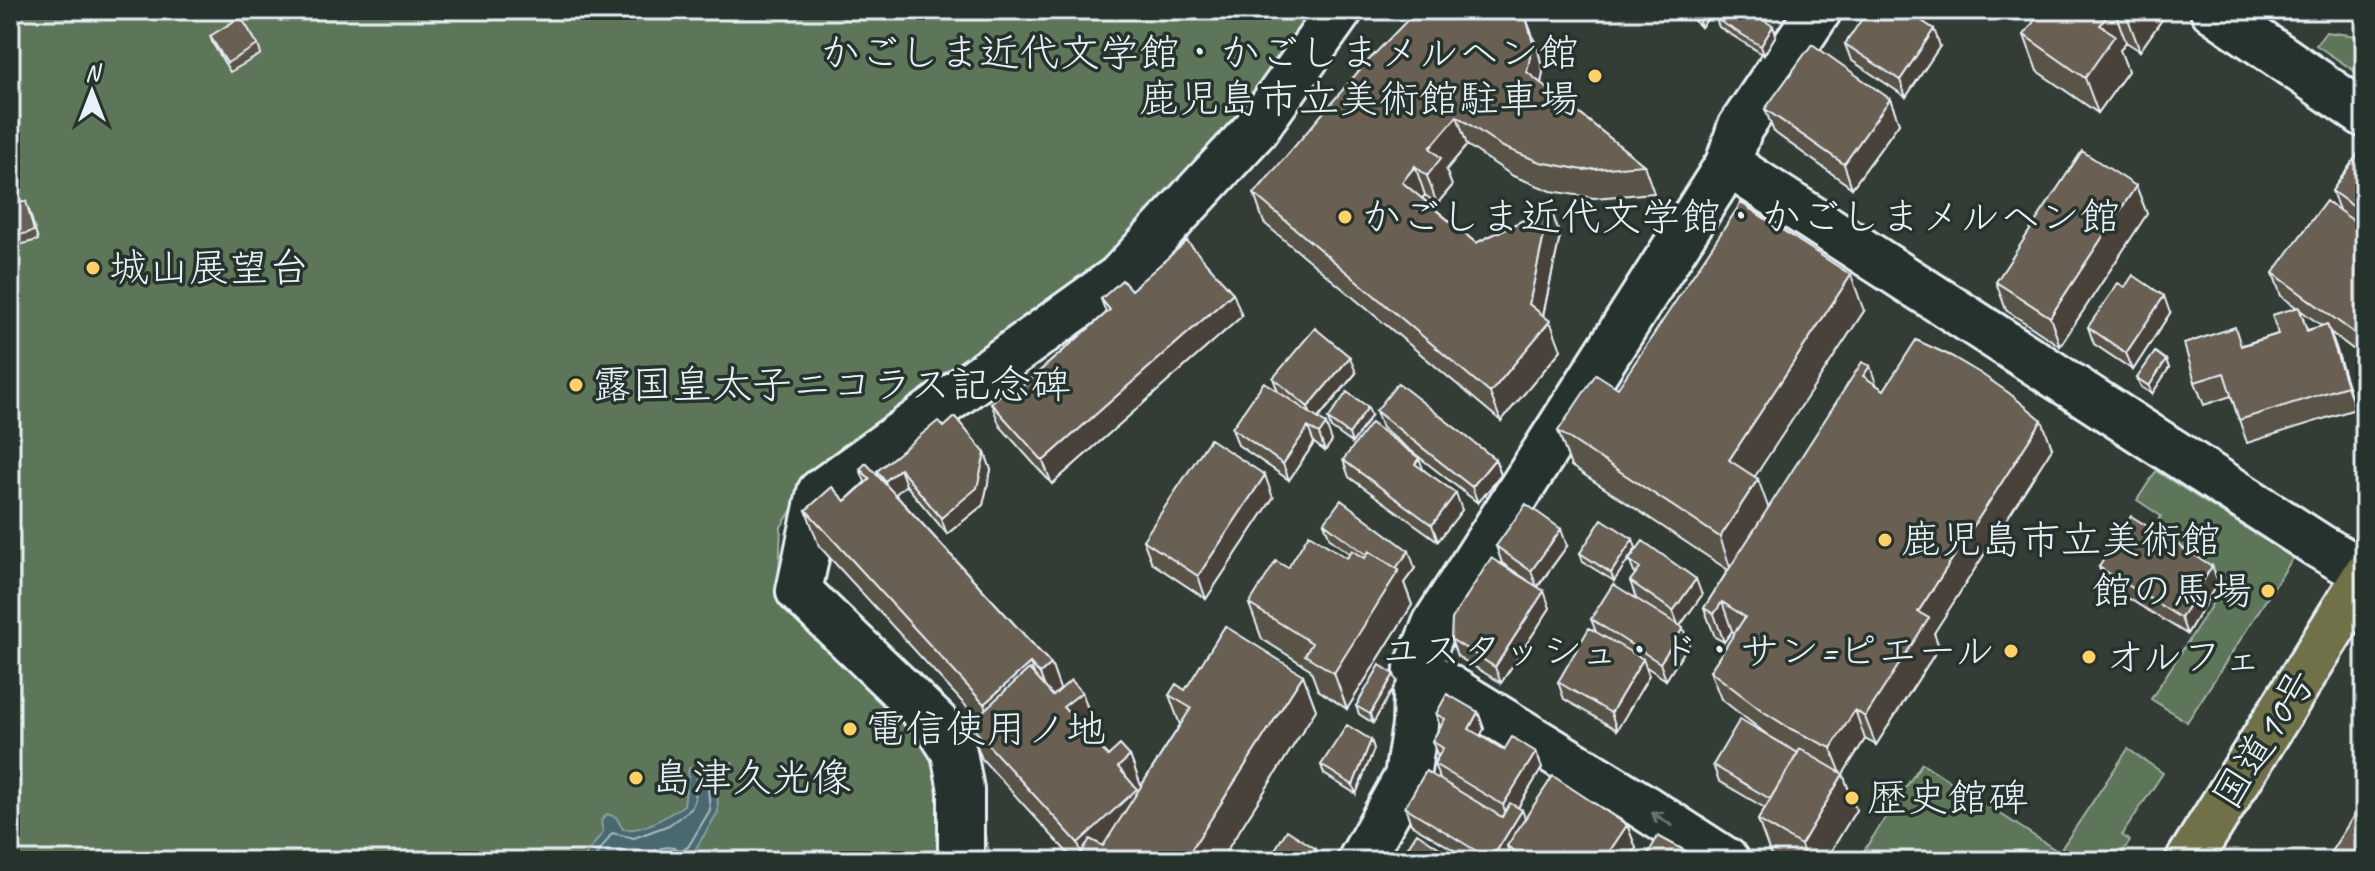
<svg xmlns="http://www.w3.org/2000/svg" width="2375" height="871" viewBox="0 0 2375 871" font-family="Caveat,'Klee One',sans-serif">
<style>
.green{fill:#5d7458;stroke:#a2b2a8;stroke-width:2}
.water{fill:#48686f;stroke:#889fa6;stroke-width:2}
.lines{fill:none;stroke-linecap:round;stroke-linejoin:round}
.shore{stroke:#a8bac1;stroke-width:2}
.minor-casing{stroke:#e8f1f8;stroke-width:50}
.highway-casing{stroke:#e8f1f8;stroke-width:50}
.minor{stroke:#26332d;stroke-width:44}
.highway{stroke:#70704a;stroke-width:44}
.wall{fill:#5a5247;stroke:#e8f1f8;stroke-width:2;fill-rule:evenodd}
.shaded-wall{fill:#4a423a;stroke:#e8f1f8;stroke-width:2}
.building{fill:#695f53;stroke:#e8f1f8;stroke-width:2}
.oneway{stroke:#6a7674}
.poi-dot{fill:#ffd166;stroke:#26332d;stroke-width:3}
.labels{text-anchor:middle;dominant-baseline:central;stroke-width:7;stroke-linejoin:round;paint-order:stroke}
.poi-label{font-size:40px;fill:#e8f1f8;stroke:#26332d;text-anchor:start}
.street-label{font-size:40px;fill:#e8f1f8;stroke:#26332d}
</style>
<rect width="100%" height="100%" fill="#333c35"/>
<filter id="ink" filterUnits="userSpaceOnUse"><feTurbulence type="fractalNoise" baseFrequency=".0125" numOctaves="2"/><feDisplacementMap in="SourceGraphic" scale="16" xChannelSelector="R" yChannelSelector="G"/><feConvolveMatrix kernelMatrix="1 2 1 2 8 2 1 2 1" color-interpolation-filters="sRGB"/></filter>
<g filter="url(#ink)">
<path class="green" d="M10 10H1321L1245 113 1109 266 798 500 781 527 778 598 966 749 991 861H10Z
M2326 32 2365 37V78L2316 45Z
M2156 471 2293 558 2187 722 2151 699 2225 584 2150 536 2161 516 2137 500Z
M2128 749 2163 773 2122 835 2130 841 2117 861H1857L1922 763 2059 852Z"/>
<path class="water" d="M721 762H733C733 774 726 777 717 783L718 812 692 855 675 860 672 855 638 861 636 858H618L615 861H585L586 855 603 832 601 821 607 814 616 817 623 829C644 832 667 816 684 805L689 768H716Z"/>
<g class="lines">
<path class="shore" d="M593 861 612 833 634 838 669 825 691 809 695 799 697 778 700 776 707 777 710 810 688 847 680 850C671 846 659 846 651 854L650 861"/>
<g class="minor-casing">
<path id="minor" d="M2213 10 2365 115
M1728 164 2319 546 2365 573
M1417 668 1636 802 1727 861
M961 861V790L954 752 936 723 799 591 820 492 1119 277 1255 130 1340 10
M1360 861 1407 777 1415 725 1417 668 1436 622 1728 164 1740 128 1819 10"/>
</g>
<g class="highway-casing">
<path id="highway" d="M2188 861 2365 576"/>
</g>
<use href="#minor" class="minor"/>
<use href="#highway" class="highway"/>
</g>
<path class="wall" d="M1682 10H1715L1701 27Z
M2068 10H2160L2163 18 2140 51 2126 42 2120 50 2128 71 2098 113 2037 71 2024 35 2066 13Z
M1716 19 1776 35 1764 55 1719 27Z
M1527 21 1538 50 1543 72 1541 83 1644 165 1654 193 1594 198 1551 191 1513 176 1467 145 1446 170 1452 186 1437 204 1425 195 1422 198 1476 243 1550 207 1560 236 1543 316 1561 350 1501 421 1264 223 1254 194Z
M210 36 258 45 261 54 230 72 213 44Z
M1845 44 1940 46 1906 97 1851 60Z
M1890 99 1899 123 1852 188 1774 132 1765 109Z
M2365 144V358L2330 332 2355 409 2247 443 2231 396 2204 405 2195 382 2242 345 2278 334 2296 307 2281 296 2273 273 2339 210 2332 191ZM2300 310 2322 326 2307 330Z
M2136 186 2147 214 2060 346 2006 310 1996 282Z
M29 210 38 240 15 246 10 229Z
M1131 290 1242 316 1052 484 1000 426 991 403 1019 389 1106 313 1101 299Z
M1864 311 1754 477 1768 508 1876 385 1884 390 2052 448 1934 633 1939 647 1876 745 1865 739 1843 774 1856 810 1825 861H1780L1771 855 1758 820 1765 808 1719 781 1713 765 1766 734 1721 699 1710 671 1735 633 1732 631 1724 642 1715 637 1704 608 1728 570 1571 466 1558 431 1618 388Z
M2170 313 2133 370 2094 344 2088 327Z
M2166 360 2169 368 2152 394 2141 387 2137 378Z
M1356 373 1318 419 1332 441 1325 451 1314 443 1289 480 1238 445 1232 428 1278 392 1273 378Z
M1376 411 1495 459 1501 475 1478 503 1382 428Z
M1371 416 1352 443 1331 428 1328 419Z
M944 427 985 453 991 470 983 505 947 534 906 485 895 494 1051 664 1060 690 1082 692 1094 727 1087 734 1108 756H1130L1141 786 1180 725 1169 695 1185 690 1303 675 1316 710 1220 861H1075L982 759 969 724 976 717 819 546 806 510 845 501 865 482 860 469 878 476 877 471Z
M1343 460 1424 470 1462 510 1438 541 1349 477Z
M1273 498 1206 599 1152 563 1143 540Z
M1324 523 1415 568 1404 583 1412 605 1347 709 1318 690 1310 669 1262 639 1249 604 1288 568 1347 558 1350 554 1330 539Z
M1496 546H1567L1538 587 1550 608 1501 683 1457 656 1451 639 1527 580 1502 563Z
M1636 548 1614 581 1583 562 1580 553Z
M1629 560 1702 595 1680 626 1689 644 1666 680 1645 666 1649 676 1617 730 1564 699 1558 682 1596 632 1591 619 1636 598 1630 581 1635 575Z
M2099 567 2218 582 2187 634 2105 584Z
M1397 682 1373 723 1359 714 1356 706Z
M1478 712 1484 729 1480 736 1504 750 1536 752 1542 768 1518 808 1522 810 1525 819 1627 825 1636 848 1627 861H1513L1510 855 1508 858 1513 861H1472L1411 824 1405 807 1440 779 1434 764 1438 757 1432 741 1440 727 1436 714Z
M1371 740 1374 749 1356 794 1324 774 1321 765Z"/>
<path class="shaded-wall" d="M1695 10H1715L1701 27Z
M2111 10H2114L2126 42 2120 50 2128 71 2098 113 2085 78 2100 25Z
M2131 10H2160L2163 18 2140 51 2127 16Z
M1527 21 1538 50 1543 72 1538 100 1527 72Z
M1773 26 1776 35 1764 55 1761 46Z
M1934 29 1940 46 1906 97 1900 80Z
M1890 99 1899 123 1852 188 1844 164Z
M1457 116 1467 145 1446 170 1452 186 1437 204 1427 176 1430 148Z
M1415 166 1425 195 1412 210 1402 182Z
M2136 186 2147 214 2060 346 2050 317Z
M1550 207 1560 236 1539 333 1529 304Z
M1851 275 1864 311 1742 496 1729 460Z
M1233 293 1242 316 1052 484 1043 461Z
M2164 296 2170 313 2133 370 2126 353Z
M1550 321 1561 350 1501 421 1490 393Z
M2327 324 2336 347 2355 409 2347 386Z
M1350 357 1356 373 1314 423 1308 407Z
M2166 360 2169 368 2152 394 2149 386Z
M1870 366 1880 395 1863 376Z
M1368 407 1371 416 1352 443 1349 434Z
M2042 420 2052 448 1934 633 1939 647 1876 745 1865 717 1918 612Z
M1326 424 1332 441 1325 451 1319 434Z
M1308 427 1314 443 1289 480 1283 464Z
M985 453 991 470 983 505 947 534 941 518Z
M1419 458 1425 474 1415 464Z
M1495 459 1501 475 1478 503 1472 487Z
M900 469 906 485 891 498 885 481Z
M1265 475 1273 498 1206 599 1198 576Z
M1758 479 1771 515 1732 573 1720 537Z
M1456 493 1462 510 1438 541 1432 525Z
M1561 529 1567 546 1537 587 1531 571Z
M1633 539 1636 548 1614 581 1611 573Z
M1409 551 1415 568 1404 583 1412 605 1347 709 1334 673 1392 573Z
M2212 566 2218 582 2187 634 2181 618Z
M1696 579 1702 595 1679 627 1673 611Z
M1544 591 1550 608 1501 683 1495 667Z
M1722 602 1732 631 1724 642 1714 614Z
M1683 628 1689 644 1666 680 1660 663Z
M1643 659 1649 676 1617 730 1611 713Z
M1030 663 1043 698 997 740 984 704Z
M1051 664 1064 700 1053 709 1040 674Z
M1394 674 1397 682 1373 723 1370 714Z
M1303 675 1316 710 1220 861H1184Z
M1082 692 1094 727 1076 743 1063 707Z
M1855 710 1865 739 1843 774 1856 810 1825 861H1806L1801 845 1842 776 1831 748Z
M1478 712 1484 729 1475 745 1469 729Z
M1371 740 1374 749 1356 794 1353 785Z
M1536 752 1542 768 1509 822 1503 805Z
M1130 756 1143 791 1150 824 1084 861 1078 843 1118 767Z
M1522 810 1528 826 1507 846 1510 855 1506 861H1492L1491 860Z
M1627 825 1636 848 1627 861H1603Z
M1316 849 1319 857 1316 861H1308Z"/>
<path class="building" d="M1417 10H1519L1527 21 1533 43 1527 72 1644 165 1583 170 1540 162 1503 147 1457 116 1430 148 1441 158 1427 176 1415 166 1402 182 1476 243 1550 207 1529 304 1550 321 1490 393 1254 194 1363 66Z
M1722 10H1747L1773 26 1761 46 1716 19Z
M1868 10H1905L1934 29 1900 80 1845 44Z
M2042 10H2062L2066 13 2068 10H2111L2100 25 2115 35 2085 78 2024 35Z
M2118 10H2131L2127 16Z
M241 17 258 45 227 63 210 36Z
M1812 44 1890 99 1844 164 1765 109Z
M2365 144V215L2332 191Z
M2082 151 2136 186 2050 317 1996 282Z
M26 201 34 231 12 237 10 229V205Z
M2326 201 2365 229V341L2273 273Z
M1741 203 1851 275 1729 460 1758 479 1720 537 1558 431 1596 374 1618 388Z
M1187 241 1233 293 1043 461 991 403 1014 383 1019 389 1110 310 1101 299 1122 280 1131 290Z
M2133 275 2164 296 2126 353 2088 327 2118 283 2125 287Z
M2299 307 2307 331 2327 324 2347 386 2239 420 2224 373 2195 382 2184 344 2235 327 2241 346 2278 334 2272 315Z
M1315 328 1350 357 1308 407 1273 378Z
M1916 340 1951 356 1980 373 2009 393 2042 420 1918 612 1929 618 1865 717 1855 710 1831 748 1791 729 1764 712 1710 671 1745 617 1722 602 1714 614 1704 608 1862 362 1870 366 1863 376 1884 390Z
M2155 352 2166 360 2149 386 2137 378Z
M1264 382 1326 424 1319 434 1308 427 1283 464 1232 428Z
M1398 383 1495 459 1472 487 1376 411Z
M1347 392 1368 407 1349 434 1328 419Z
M955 417 985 453 977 488 941 518 900 469 885 481 877 471 938 421 944 427Z
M1371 423 1419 458 1415 464 1456 493 1432 525 1343 460Z
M1210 439 1265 475 1198 576 1143 540Z
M866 463 1051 664 1040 674 1030 663 984 704 806 510 832 487 845 501 870 479 860 469Z
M1341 500 1409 551 1396 568 1369 551 1367 555 1324 523Z
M1526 504 1561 529 1531 571 1496 546Z
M2131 516 2212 566 2181 618 2099 567Z
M1602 519 1633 539 1611 573 1580 553Z
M1309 534 1347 558 1352 550 1365 558 1369 551 1399 570 1334 673 1305 655 1312 643 1249 604 1276 561 1288 568Z
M1643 541 1696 579 1673 611 1630 581 1640 568 1629 560Z
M1491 558 1544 591 1495 667 1451 639 1452 619Z
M1613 584 1683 628 1660 663 1591 619Z
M1225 626 1303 675 1184 861H1076L1090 839 1103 846 1191 708 1169 695 1176 684 1185 690Z
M1589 628 1643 659 1611 713 1558 682Z
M1380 665 1394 674 1370 714 1356 706Z
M1029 669 1053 696 1071 680 1082 692 1063 707 1108 756 1120 745 1130 756 1118 767 1137 789 1078 843 969 724Z
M1447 694 1478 712 1469 729 1504 750 1512 737 1536 752 1503 805 1434 764 1443 748 1432 741 1445 719 1436 714Z
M1740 719 1798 753 1770 799 1713 765Z
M1347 725 1371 740 1353 785 1321 765Z
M1800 749 1843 774 1801 845 1758 820Z
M1426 771 1502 817 1510 803 1522 810 1491 860 1405 807Z
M1553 776 1627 825 1603 861H1530L1507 846Z
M2365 798V861H2325Z
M1287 830 1316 849 1308 861H1268Z
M1417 833 1459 861H1399Z
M1658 836 1704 861H1644Z
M433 852 447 861H427Z
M1504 855 1512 861H1500Z"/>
<defs><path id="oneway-shaft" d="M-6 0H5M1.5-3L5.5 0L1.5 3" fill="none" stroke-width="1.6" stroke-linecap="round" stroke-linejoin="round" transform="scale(2)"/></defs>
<use class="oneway" href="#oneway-shaft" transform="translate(1662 819) rotate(-147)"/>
</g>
<g class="poi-dot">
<circle cx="1595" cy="76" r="8"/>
<circle cx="1345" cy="217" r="8"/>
<circle cx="93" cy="268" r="8"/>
<circle cx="576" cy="385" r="8"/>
<circle cx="1885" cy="540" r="8"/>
<circle cx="2268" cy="591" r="8"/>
<circle cx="2011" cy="651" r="8"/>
<circle cx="2089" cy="657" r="8"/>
<circle cx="850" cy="729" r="8"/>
<circle cx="636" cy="778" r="8"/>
<circle cx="1852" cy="798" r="8"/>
</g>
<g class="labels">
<g class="poi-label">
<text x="1579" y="53" text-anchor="end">かごしま近代文学館・かごしまメルヘン館<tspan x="1579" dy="46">鹿児島市立美術館駐車場</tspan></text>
<text x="1361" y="217">かごしま近代文学館・かごしまメルヘン館</text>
<text x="109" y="268">城山展望台</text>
<text x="592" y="385">露国皇太子ニコラス記念碑</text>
<text x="1901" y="540">鹿児島市立美術館</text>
<text x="2252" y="591" text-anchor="end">館の馬場</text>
<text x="1995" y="651" text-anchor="end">ユスタッシュ・ド・サン=ピエール</text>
<text x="2105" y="657">オルフェ</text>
<text x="866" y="729">電信使用ノ地</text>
<text x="652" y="778">島津久光像</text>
<text x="1868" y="798">歴史館碑</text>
</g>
<g class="street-label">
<text transform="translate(2264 739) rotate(-58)">国道10号</text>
</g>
</g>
<rect width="2375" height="871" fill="none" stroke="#26332d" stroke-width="40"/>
<rect x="20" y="20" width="2335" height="831" fill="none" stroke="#e8f1f8" stroke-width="3" filter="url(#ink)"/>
<g transform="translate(92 92)" stroke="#26332d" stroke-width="6" paint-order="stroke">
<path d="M0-6L14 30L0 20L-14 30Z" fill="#e8f1f8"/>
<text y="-12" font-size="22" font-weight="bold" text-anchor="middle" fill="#e8f1f8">N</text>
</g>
</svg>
